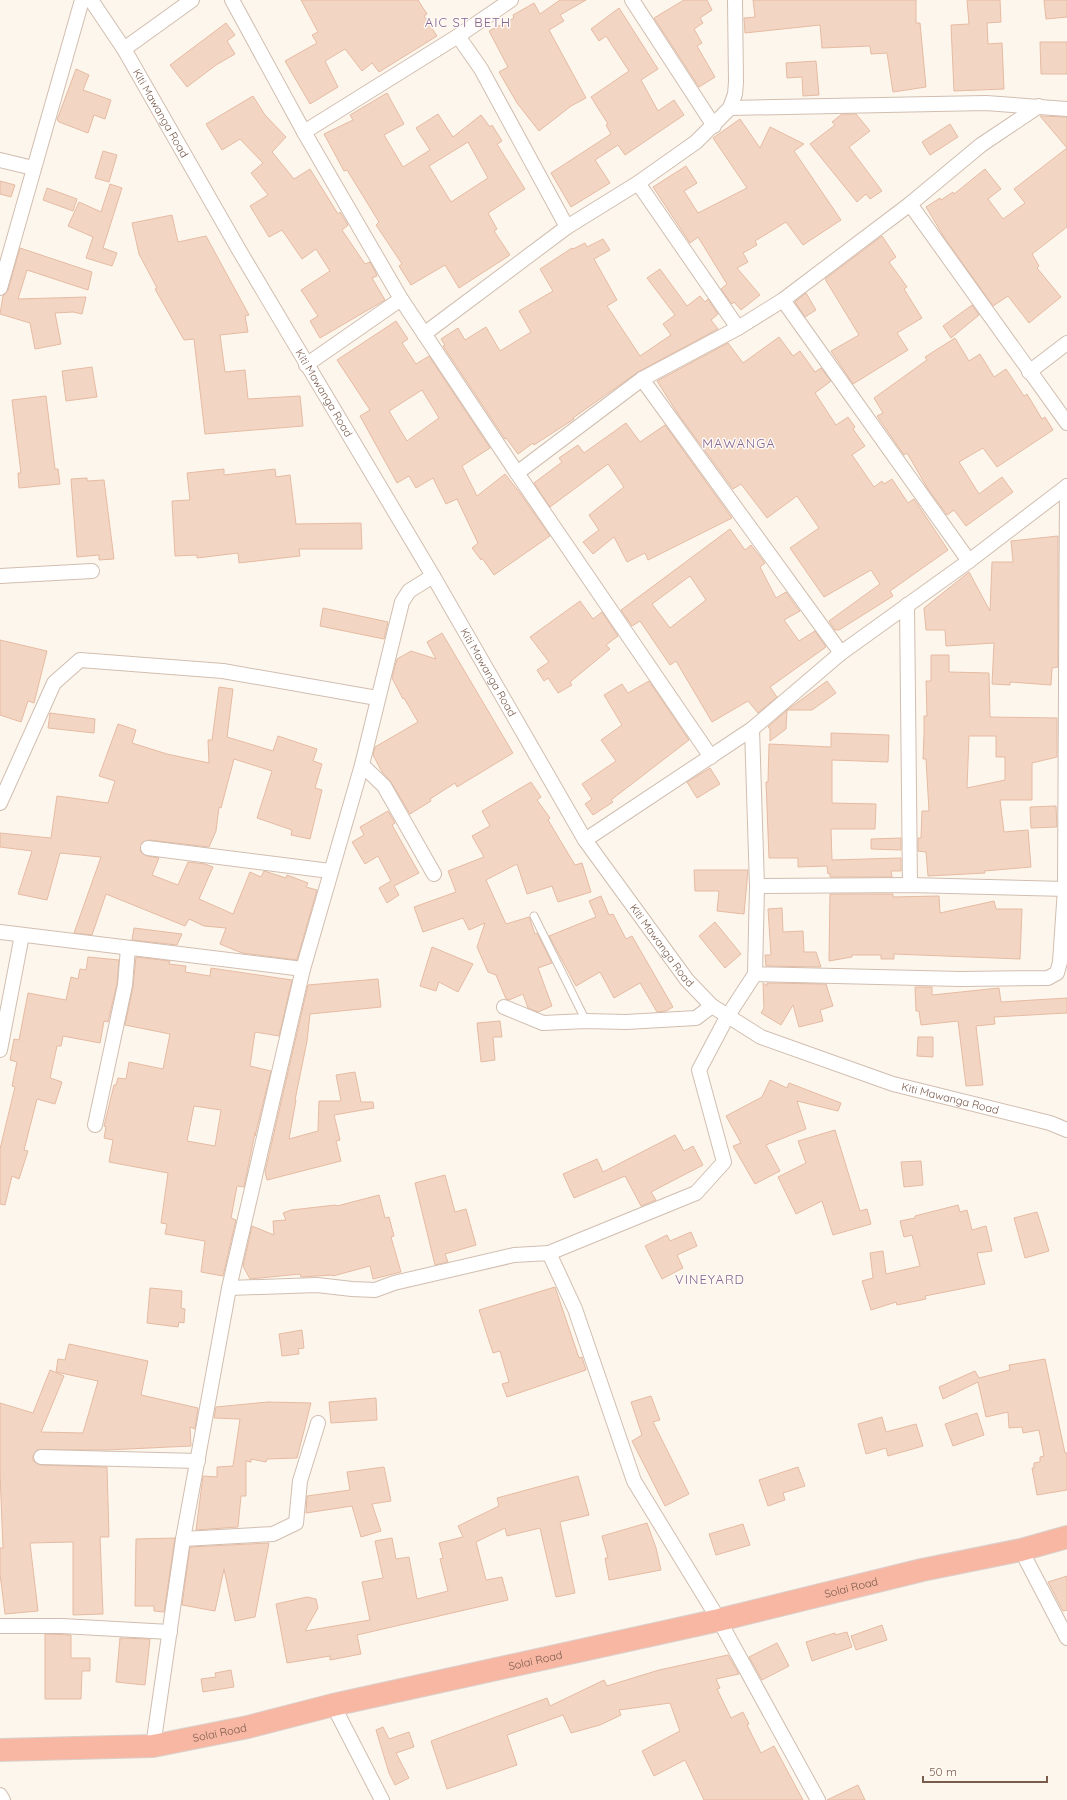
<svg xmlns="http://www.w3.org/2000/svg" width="1067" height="1800" viewBox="0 0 1067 1800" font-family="Quicksand,sans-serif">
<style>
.building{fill:#f3d5c3;stroke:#e6bba3;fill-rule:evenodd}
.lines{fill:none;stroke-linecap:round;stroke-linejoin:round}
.lane-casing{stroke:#d1beb0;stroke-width:9}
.street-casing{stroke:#d1beb0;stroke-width:16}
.highway-casing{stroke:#dad1cd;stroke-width:24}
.lane{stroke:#fff;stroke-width:7}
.street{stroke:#fff;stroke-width:14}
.highway{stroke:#f7b7a3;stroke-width:22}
.labels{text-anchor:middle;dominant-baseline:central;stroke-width:3;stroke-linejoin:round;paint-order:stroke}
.street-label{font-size:11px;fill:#7a5c4d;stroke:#fffaf3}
.quarter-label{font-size:13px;letter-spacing:1px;fill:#846695;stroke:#fffaf3}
</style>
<rect width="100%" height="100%" fill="#fdf6ec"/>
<path class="building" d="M301 0H418L427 14 424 16 437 36 379 72 372 63 362 71 345 49 325 61 338 87 310 104 285 61 317 43 312 35 318 32Z
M560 0H586L560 15 564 21 549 30 586 98 571 106 539 131 517 103 499 72 508 67 489 31 514 18 513 15 534 3 540 14Z
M684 0H707L712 10 700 18 703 23 694 29 702 43 697 46 715 77 699 87 654 18Z
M753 0H916V23H920L926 87 893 92 887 53 871 54 870 46 822 48 820 25 745 33 744 18 755 17Z
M967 0H1000L1001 22 987 23 988 44 1002 43 1004 89 954 91 951 25 969 24Z
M1044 0H1067V17L1046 19Z
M619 8 658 69 641 80 658 111 674 100 684 115 625 155 618 145 595 160 610 183 571 207 551 173 611 134 606 125 608 124 591 97 629 71 606 36 599 41 591 29Z
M226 23 235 35 227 41 235 54 216 65 187 87 170 65Z
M1040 42H1067V74H1041Z
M816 61 819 95 803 96 802 77 787 78 786 63Z
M76 69 89 75 83 90 111 100 105 119 94 115 88 133 59 122 57 120Z
M387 93 404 124 384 135 403 167 430 150 416 128 438 114 453 137 481 115 490 127 492 125 502 141 497 144 525 189 488 213 497 229 494 231 510 255 459 288 445 265 411 285 399 266 402 264 376 225 379 222 347 170 344 171 324 134 353 120 350 115ZM468 142 488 178 451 202 429 166Z
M253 96 265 115 286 137 272 152 294 179 310 169 338 214 340 212 348 225 342 230 365 264 370 262 375 271 377 276 372 278 385 300 320 338 310 321 318 316 301 290 330 271 316 249 302 259 282 230 269 237 250 206 268 195 251 173 263 163 240 139 222 150 206 124Z
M842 114H856L870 131 849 147 882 191 870 199 866 194 857 202 810 144 835 125 832 122Z
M1040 116 1067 117V227L1032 254 1039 266 1037 268 1061 297 1029 323 1008 296 993 306 944 237 926 207 940 198 941 200 953 192 954 194 985 169 1001 189 988 199 1003 219 1025 203 1014 189 1067 148Z
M740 119 760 148 770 127 804 144 794 151 841 220 803 245 786 222 755 241 757 245 743 253 748 262 737 268 760 295 741 310 734 302 732 304 721 289 727 284 698 237 690 243 653 187 686 166 697 183 684 191 698 213 747 188 713 138Z
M950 124 958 137 930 155 922 142Z
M103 151 117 155 109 182 95 178Z
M0 181 15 185 11 197 0 194Z
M110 184 122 188 103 248 117 253 112 266 86 258 93 237 68 226 79 202 101 212Z
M47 188 77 199 73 211 43 200Z
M172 215 178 242 206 236 249 315 245 316 248 332 220 335 225 372 245 370 248 399 300 396 303 426 205 434 194 339 184 340 155 289 157 288 139 254 132 223Z
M882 236 896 257 889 262 907 287 904 289 922 318 897 333 908 350 853 384 831 351 859 335 825 279Z
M603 239 610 250 594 259 617 300 607 306 640 356 671 335 663 324 675 315 647 278 660 269 687 306 700 296 705 302 708 299 718 314 711 320 718 329 638 372 573 418 574 419 534 445 533 443 518 454 506 438 505 439 443 346 445 345 441 339 458 328 465 340 486 327 500 351 531 332 519 311 553 291 540 269 572 248 573 249 585 243 587 247Z
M20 248 92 272 88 290 27 270 18 299 86 297 82 314 73 312 55 313 61 344 35 349 30 323 0 314 3 296 8 290Z
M806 293 816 310 805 317 795 302Z
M972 305 979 315 951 338 943 326Z
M396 321 408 339 402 343 416 364 429 356 490 448 462 466 477 496 505 474 520 493 550 536 494 575 482 558 481 560 472 548 478 543 457 499 446 504 433 478 416 488 409 476 397 483 360 416 370 410 337 360ZM422 390 439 418 407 441 389 411Z
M779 337 793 356 800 351 815 372 821 368 831 381 815 393 836 425 848 417 855 427 853 429 865 446 852 455 874 487 882 481 884 484 892 479 908 503 914 499 948 550 890 591 893 596 839 630H835L829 621 880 584 871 570 824 597 790 548 819 528 797 496 767 518 741 484 733 489 678 414 657 381 728 343 743 363Z
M955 338 969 361 980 354 994 377 1006 369 1024 396 1027 394 1042 419 1045 417 1053 430 997 467 983 448 959 462 979 494 1002 477 1013 492 966 526 954 510 947 515 928 489 907 453 904 455 877 416 883 413 874 398 927 360 925 357Z
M92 367 97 397 66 401 62 371Z
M46 396 55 469H58L60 484 19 488 18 473H21L12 400Z
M626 423 640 442 665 425 732 518 648 560 645 553 627 562 614 537 593 554 583 542 599 530 589 515 624 487 608 464 550 507 534 483 562 462 559 458 578 445 584 453Z
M224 469V475L275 469 276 477 290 475 296 524 361 523 362 549H299L300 556 239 563 238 553 197 558V555L175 556 172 501 190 500 187 473Z
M87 478V481L104 480 114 559 99 560V555L77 557 71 479Z
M730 529 745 550 751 545 765 563 760 567 776 598 786 592 798 609 800 611 784 620 799 641 815 631 826 647 770 687 777 697 758 713 748 701 712 722 676 661 670 665 640 621 632 626 621 610ZM690 576 706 600 670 628 652 604Z
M1058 536V667L1052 668 1051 685 1010 682V685L992 684 994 643 946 646 945 630H926L924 608 969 572 990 611 992 562H1013L1011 541Z
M580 601 593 619 602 612 618 636 606 645 610 649 570 682 572 685 558 693 548 678 544 681 537 670 549 662 530 637Z
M323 608 388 622 384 639 320 626Z
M442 633 513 753 457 787 455 783 430 799 431 801 410 814 391 782 382 772 373 755 375 747 418 722 404 698 403 699 392 678 397 659 411 651 436 659 427 642Z
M0 640 47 651 34 703 28 701 21 722 0 715Z
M931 655H949V672L989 673 990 717 1057 718V757L1032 763V800H1000L1004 832 1028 830 1031 867 984 871 985 873 928 876 926 852 918 851V838H921L922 811H929L926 759H923L924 735V716H927L926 681H931ZM969 736H996V757H1005V780L967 788Z
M649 681 689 740 611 800 613 802 593 815 585 804 592 799 582 784 616 761 601 740 622 725 604 695 622 684 628 693Z
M827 681 836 693 812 710H787Z
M219 687 233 689 227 737 273 751 278 736 317 749 313 761 322 764 315 788 322 790 310 839 291 835 292 830 257 818 272 771 234 759 221 808 219 807 216 831 209 847 149 840 142 843 140 851 147 856 159 858 152 875 178 885 188 862 205 864 213 867 199 899 233 914 250 872 261 877 264 871 286 878 287 875 308 883 306 887 317 890 297 960 242 953 220 944 226 928 204 926 189 919 185 926 106 894 92 935 74 933 101 857 60 853 47 900 18 894 32 851 0 847V833L51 838 57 796 108 803 115 781 99 776 118 724 136 730 132 743 167 754 209 763 208 740H212Z
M787 710 786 729 770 741V729L768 727Z
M50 713 95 719 94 733 48 728Z
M831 733 889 735 888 762 832 760V803L876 804 875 829H831L832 860 901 858V871H891L892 877H830V873L828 874 827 866 798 867V858H769L766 782H768L769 744 831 747Z
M710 768 720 784 697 798 687 782Z
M531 782 541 797 537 800 550 818 548 820 575 865 582 863 591 892 558 902 552 886 527 894 517 864 486 880 506 924 529 917 535 934 537 933 552 963 538 968 552 1006 538 1012 528 1008 523 994 509 1000 506 999 496 975 488 972 477 947 485 923 469 930 463 918 423 932 414 907 456 892 448 871 484 857 472 836 490 826 482 811Z
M1056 806 1057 827 1031 828 1030 807Z
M388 811 395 823 392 825 419 873 394 886 399 895 387 903 379 888 391 881 378 856 365 864 352 842 364 835 360 827Z
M901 838V850L871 849V839Z
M694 870H748L744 914 717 911 719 891H695Z
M830 894H893V897L939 896 940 913 994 901 996 909H1022L1020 959 894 954V959H881V955H852V957L829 961Z
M601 896 609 915 613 914 626 939 632 936 673 1007 666 1011 657 1012 640 983 614 998 600 972 576 986 549 936 596 917 589 901Z
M782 908 783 932 803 931 804 952H816L821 967 766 966 765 955H771L768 909Z
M715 922 741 954 725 968 699 936Z
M134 928 182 934 177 945 132 940Z
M432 947 473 964 458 992 439 982 436 991 420 986Z
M88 957 119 960 117 984 108 1022 104 1021 100 1043 63 1036 61 1046H57L50 1078 62 1082 55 1104 37 1099 24 1150 28 1151 19 1179 12 1176 5 1205 0 1204V1149L15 1087 12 1086 17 1062 10 1060 14 1039 19 1040 28 993 66 1000 71 977 78 979 80 969 86 970Z
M136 957 170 961 169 964 186 966 185 972 210 976 211 968 292 980 279 1036 255 1032 250 1066 271 1071 255 1136V1133L244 1187 237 1186 231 1218 236 1220 223 1276 201 1272 205 1241 165 1234 167 1224 161 1223 168 1173 109 1162 113 1140 104 1138 106 1127 104 1126 114 1085H116L118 1078 126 1079 129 1062 163 1069 170 1034 125 1025 133 987ZM194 1106 221 1110 215 1146 187 1141Z
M378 979 381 1007 310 1014 307 1041 295 1100H296L289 1139 318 1131 319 1101H341L336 1075 355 1072 361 1102H373L374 1108 334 1115 340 1140 336 1141 341 1161 267 1180 265 1172 308 985Z
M763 983 767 986V983L826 984 833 1006 820 1010 823 1021 799 1027 793 1005 781 1025 761 1013 764 1008Z
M915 987H932V995L999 988 1001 1002 1067 998V1013L994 1017 995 1024 976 1026 983 1085 966 1086 958 1021 921 1025 919 1011H916Z
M500 1021 502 1037H493L495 1060 481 1062 477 1023Z
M918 1037H933V1057L917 1056Z
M770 1080 787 1088 789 1083 841 1103 838 1111 797 1101 806 1129 766 1145 780 1171 755 1184 733 1146 741 1143 726 1116 762 1097Z
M835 1130 860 1211 867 1209 871 1224 833 1235 822 1201 796 1214 778 1177 806 1163 798 1141Z
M675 1135 684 1151 693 1146 703 1165 651 1192 656 1200 641 1206 625 1176 574 1198 563 1174 597 1159 603 1172Z
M921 1161 923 1185 904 1187 901 1162Z
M445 1175 455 1212 466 1209 476 1245 445 1254 448 1262 435 1265 415 1183Z
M379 1195 385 1218 389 1217 394 1236 391 1237 401 1272 373 1279 370 1266 333 1276V1275L301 1277 300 1274 250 1279 243 1266 252 1226 274 1235 273 1221 286 1220 283 1213 291 1210 336 1205 337 1206Z
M958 1205 960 1212 967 1210 972 1230 986 1226 992 1251 977 1253 985 1284 925 1296 926 1299 897 1305 896 1302 871 1310 862 1281 873 1278 870 1253 883 1251 886 1274 920 1266 912 1235 904 1237 900 1221 915 1218V1216Z
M1037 1212 1049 1251 1025 1258 1014 1218Z
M691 1232 697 1246 677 1255 683 1268 662 1279 645 1246 667 1235 670 1241Z
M555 1287 579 1358 582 1357 586 1370 507 1397 502 1384 509 1382 500 1351 493 1353 479 1310Z
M150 1288 182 1291 181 1308 185 1309 184 1323 179 1322 178 1327 147 1323Z
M302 1330 304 1348 298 1349 299 1354 282 1356 279 1334Z
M69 1344 148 1361 141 1395 198 1408 195 1429 190 1427 191 1446 107 1450H37L33 1456V1461L40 1465 107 1467 109 1537H100L103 1614 73 1615V1542L30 1543 38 1611 5 1614 0 1574V1548H3L0 1473V1403L33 1413 50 1370 64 1376 41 1432 83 1433 98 1381 56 1372 58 1359 65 1360Z
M1045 1359 1065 1453H1067V1490L1037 1495 1032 1468H1034V1463L1040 1462V1457L1044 1456 1039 1430 1023 1433 1022 1427 1009 1428 1008 1412 986 1417 978 1382 943 1399 939 1387 975 1371 979 1378 1010 1370 1009 1365Z
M651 1396 660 1420 653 1422 689 1494 665 1506 632 1441 642 1435 631 1402Z
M376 1398 377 1420 331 1423 329 1402Z
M268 1402 311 1403 297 1458 267 1459 266 1462 251 1459V1462L246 1461V1496H241L238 1527 196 1530 203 1476 217 1477V1467L233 1466 240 1419 214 1418 216 1407Z
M977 1413 984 1435 953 1446 945 1424Z
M882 1417 886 1432 916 1424 923 1446 888 1456 886 1448 866 1454 858 1424Z
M384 1467 391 1501 372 1504 381 1531 361 1537 352 1506 306 1513 307 1496 350 1490 347 1472Z
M798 1467 805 1486 783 1493 785 1500 768 1506 759 1480Z
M578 1476 589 1515 560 1522 575 1593 556 1597 540 1528 507 1536 505 1528 476 1542 486 1580 502 1577 508 1600 357 1635 361 1654 330 1660V1656L287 1663 276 1604 307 1597 316 1599 318 1608 305 1631 370 1620 362 1582 383 1578 375 1541 392 1538 396 1559 409 1557 417 1599 448 1591 440 1559 443 1558 439 1543 463 1537 458 1526 499 1506 497 1498Z
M647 1523 656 1548 661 1570 609 1580 605 1558H608L602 1536Z
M743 1524 750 1545 716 1555 709 1534Z
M175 1538 164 1612 154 1611V1606H135L136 1539Z
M269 1543 255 1617 235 1621 224 1569 215 1611 182 1605 190 1547Z
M1067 1576V1610L1063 1611 1048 1582Z
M882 1625 887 1640 856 1650 851 1636Z
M847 1632 852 1647 812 1661 806 1642 835 1633V1635Z
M45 1634 71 1635V1658H90V1671H82L81 1699H45Z
M120 1638 150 1639 145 1685 116 1682Z
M777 1643 789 1666 762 1680 749 1657Z
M728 1655 739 1674 716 1679 720 1688 717 1689 731 1718 743 1712 749 1724 747 1725 761 1753 774 1746 803 1800H704L685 1760 654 1776 642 1751 680 1731 670 1703 619 1710 621 1715 600 1725 571 1733 563 1715 507 1735 517 1765 447 1789 431 1741 547 1698 550 1706 604 1680 607 1686 659 1670Z
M231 1670 234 1687 203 1692 201 1679 216 1677 215 1673Z
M383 1727 389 1739 409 1732 414 1747 396 1753 409 1778 395 1785 389 1773 376 1730Z
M858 1785 865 1800H827Z"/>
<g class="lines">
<g class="lane-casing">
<path id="lane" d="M534 916 586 1021"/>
</g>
<g class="street-casing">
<g id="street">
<path id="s1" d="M91 0 124 49 239 250 433 576 585 840 687 980 712 1006 761 1037 893 1084 1050 1123 1067 1130"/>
<path d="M232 0 304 132 401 299 517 473"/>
<path d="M632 0 714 126"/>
<path d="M458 36 481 69 567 227"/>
<path d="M124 49 192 0"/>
<path d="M730 108 986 103 1067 109"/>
<path d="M304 132 458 36 511 0"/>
<path d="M0 160 33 168"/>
<path d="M638 183 738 328"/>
<path d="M910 204 1067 423"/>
<path d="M0 288 82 0"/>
<path d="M783 300 969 561"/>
<path d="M424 334 567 227 638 183 696 142 730 108 735 94 736 82 735 0"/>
<path d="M306 365 401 299"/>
<path d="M1029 372 1067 343"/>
<path d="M642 379 841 653"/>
<path d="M0 576 92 571"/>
<path d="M907 605 910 885"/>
<path d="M752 729 757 886 755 974 961 979 1048 978 1057 973 1060 962 1065 889 1067 486"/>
<path d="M711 757 517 473 642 379 738 328 783 300 910 204 981 145 1039 106"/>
<path d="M362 765 384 786 434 874"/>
<path d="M0 803 54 683 80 660 223 671 377 698"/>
<path d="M585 840 752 729 841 653 969 561 1067 486"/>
<path d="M148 848 330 871"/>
<path d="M757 886 910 885 1067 889"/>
<path d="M0 932 303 969"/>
<path d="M504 1007 543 1023 586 1021 626 1022 696 1018 712 1006"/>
<path d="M0 1050 22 935"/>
<path d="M95 1125 125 985 128 948"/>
<path d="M549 1253 696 1193 724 1162 699 1070 727 1017 755 974"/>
<path d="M229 1288 317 1285 352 1289 375 1290 394 1283 514 1255 549 1253 575 1309 634 1481 719 1620 818 1800"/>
<path d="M41 1457 198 1461"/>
<path d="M183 1539 273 1534 296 1523 300 1481 318 1423"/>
<path d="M1021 1550 1067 1638"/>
<path d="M0 1626H62L170 1632"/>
<path d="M333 1705 382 1800"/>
<path d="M153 1746 183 1539 229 1288 303 969 362 765 402 602 409 591 433 576"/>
<path d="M0 1795 3 1800"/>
</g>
</g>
<g class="highway-casing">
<g id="highway">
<path id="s2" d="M0 1750 153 1746 248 1727 333 1705 719 1620 922 1570 1021 1550 1067 1537"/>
</g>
</g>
<use href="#lane" class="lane"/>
<use href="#street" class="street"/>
<use href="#highway" class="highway"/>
</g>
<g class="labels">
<g class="street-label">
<text stroke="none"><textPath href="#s1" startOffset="133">Kiti Mawanga Road</textPath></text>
<text stroke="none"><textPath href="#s1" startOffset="457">Kiti Mawanga Road</textPath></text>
<text stroke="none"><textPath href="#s1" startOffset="781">Kiti Mawanga Road</textPath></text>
<text stroke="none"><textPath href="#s1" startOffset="1105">Kiti Mawanga Road</textPath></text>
<text stroke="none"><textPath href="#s1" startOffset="1441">Kiti Mawanga Road</textPath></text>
<text stroke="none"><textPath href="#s2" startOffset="869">Solai Road</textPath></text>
<text stroke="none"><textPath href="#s2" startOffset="545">Solai Road</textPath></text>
<text stroke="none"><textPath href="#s2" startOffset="221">Solai Road</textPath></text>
</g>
<g class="quarter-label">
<text x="468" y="22">AIC ST BETH</text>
<text x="739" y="443">MAWANGA</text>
<text x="710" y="1279">VINEYARD</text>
</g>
</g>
<path d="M923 1776v6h124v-6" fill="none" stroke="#7a5c4d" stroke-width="2"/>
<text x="929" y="1776" font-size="12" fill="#7a5c4d" stroke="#fffaf3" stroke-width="3" paint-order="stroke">50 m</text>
</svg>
